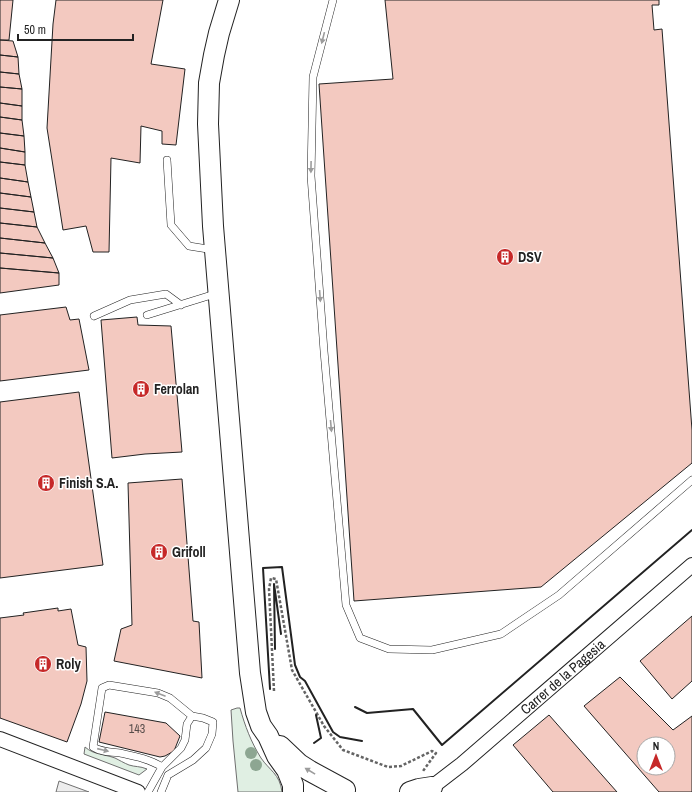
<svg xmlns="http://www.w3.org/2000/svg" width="692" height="792" viewBox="0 0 692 792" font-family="'Archivo Narrow',sans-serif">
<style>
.green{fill:#e0efe3;stroke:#6f6f6f}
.parking{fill:#ededed;stroke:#6f6f6f}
.building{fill:#f3c9c0;stroke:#222;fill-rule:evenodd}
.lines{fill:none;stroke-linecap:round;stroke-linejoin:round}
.service-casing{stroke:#222;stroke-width:8}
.minor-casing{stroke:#222;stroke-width:16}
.secondary-casing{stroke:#222;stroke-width:22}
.path{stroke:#646464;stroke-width:2.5;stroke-dasharray:3 2;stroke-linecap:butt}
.service{stroke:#fff;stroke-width:7}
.minor{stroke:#fff;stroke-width:14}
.secondary{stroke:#fff;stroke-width:20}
.wall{stroke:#222;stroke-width:2}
.tree{fill:#8da692}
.oneway{fill:#9c9c9c}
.labels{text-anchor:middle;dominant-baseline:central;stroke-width:3;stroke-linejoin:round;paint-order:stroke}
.number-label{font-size:12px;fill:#564c4a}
.poi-label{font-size:14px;font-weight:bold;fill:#222;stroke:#fff;text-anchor:start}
.street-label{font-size:14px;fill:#222;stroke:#fff}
</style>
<rect width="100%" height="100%" fill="#fff"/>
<path class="green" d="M237 708H240C245 726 251 742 261 758 269 770 280 774 282 792H238L233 741 231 710Z
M85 747C94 755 104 754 115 758 119 760 124 763 129 765 135 767 140 766 147 769L139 775 84 754Z"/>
<path class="parking" d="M59 781 89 792H56Z"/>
<path class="building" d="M0 0H13L9 40H0Z
M56 0H163L151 64 185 69 176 145 162 144V131L141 126 140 163 111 158 109 252H93L86 226 63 230 47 128 53 24Z
M385 0H659V5H652L654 30 662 29 692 430V463L541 587 354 601 319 84 393 79Z
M0 40 13 41 18 57 0 55Z
M0 55 18 57 19 74 0 72Z
M0 72 19 74 22 89 0 87Z
M0 87 22 89V106L0 103Z
M0 103 22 106V120L0 117Z
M0 117 22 120 24 136 0 133Z
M0 133 24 136 25 152 0 148Z
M0 148 25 152V165L0 162Z
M0 162 25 165 28 182 0 178Z
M0 178 28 182 31 197 0 193Z
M0 193 31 197 34 212 0 208Z
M0 208 34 212 37 227 0 223Z
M0 223 37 227 45 243 0 238Z
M0 238 45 243 53 258 0 253Z
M0 253 53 258 59 273 0 268Z
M0 268 59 273V285L0 293Z
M66 307 70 320 79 319 89 370 0 381V315Z
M137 317 138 325 171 326 182 452 145 454 112 458 101 320Z
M79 392 103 565 0 578V402Z
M182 479 193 621 199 622 202 678 114 661 121 629 132 625 128 483Z
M58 608V611L71 609 78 645 86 647 87 681 81 704 67 742 0 718V618L24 615 23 613Z
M692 616V681L672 699 640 661Z
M620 677 673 730 692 716V792H659L584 706ZM644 744H668V768H644Z
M105 712 166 723 180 736 174 751 165 756 160 757 99 742Z
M549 715 617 792H553L513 745Z"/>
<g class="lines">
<g class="service-casing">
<path id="service" d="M333 0 313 77 311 176 324 351 346 605 360 638 389 649 432 650 501 634 559 595 692 480
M167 160 171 225 189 246 214 250
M147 315 218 293
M94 316 130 300 166 294 181 305
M162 767C150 759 134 756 120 753 110 752 101 752 93 747L102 688 109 685 158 693 170 698 192 716
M148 792 162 767 181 748 185 740 187 724 192 716 203 718 213 722 212 734 206 748 193 760 168 775 161 792"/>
</g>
<g class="minor-casing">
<g id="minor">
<path d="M0 739 138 792"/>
<path id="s1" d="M432 787 462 764 692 565"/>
</g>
</g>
<g class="secondary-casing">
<path id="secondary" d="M229 0 219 33 214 55 209 83 208 124 213 226 250 673 256 712 261 726 268 736 277 756 287 770 293 785V792
M280 746 299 764 310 771 345 790
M410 792 419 789 432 787"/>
</g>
<path class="path" d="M274 691 269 589 271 578 276 579 292 670 324 726 343 750 388 767 401 766 432 751 436 753 423 771"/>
<use href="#service" class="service"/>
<use href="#minor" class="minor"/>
<use href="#secondary" class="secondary"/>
<path class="wall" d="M275 649 274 584 281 634
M270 689 263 568 282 567 295 665 300 677 305 681 333 732 340 737 362 741
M355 707 367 713 413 709 442 745 692 530
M314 743 321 738 316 715"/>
</g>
<g class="tree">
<circle cx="251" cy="753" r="6"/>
<circle cx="256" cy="765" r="6"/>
</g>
<defs><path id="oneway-solid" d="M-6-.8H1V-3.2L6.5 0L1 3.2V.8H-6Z"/></defs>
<g class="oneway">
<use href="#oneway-solid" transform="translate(323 38) rotate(104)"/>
<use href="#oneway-solid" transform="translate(311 167) rotate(91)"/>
<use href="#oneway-solid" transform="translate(320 296) rotate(86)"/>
<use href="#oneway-solid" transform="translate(331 426) rotate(85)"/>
<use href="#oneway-solid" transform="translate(160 694) rotate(-159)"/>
<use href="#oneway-solid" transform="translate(103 750) rotate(13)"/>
<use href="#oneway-solid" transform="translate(310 771) rotate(-149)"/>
</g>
<defs>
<g id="building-disc" transform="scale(0.9)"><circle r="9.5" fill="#c62828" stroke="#fff"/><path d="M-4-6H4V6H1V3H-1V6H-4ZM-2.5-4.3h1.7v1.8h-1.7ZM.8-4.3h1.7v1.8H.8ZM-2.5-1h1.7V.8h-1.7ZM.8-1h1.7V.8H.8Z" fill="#fff"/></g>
</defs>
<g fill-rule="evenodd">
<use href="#building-disc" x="505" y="257"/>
<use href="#building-disc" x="141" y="389"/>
<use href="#building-disc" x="46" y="483"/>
<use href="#building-disc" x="159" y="552"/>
<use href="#building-disc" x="43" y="664"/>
</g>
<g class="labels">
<g class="number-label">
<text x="137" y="729">143</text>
</g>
<g class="poi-label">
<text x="518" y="257">DSV</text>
<text x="154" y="389">Ferrolan</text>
<text x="59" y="483">Finish S.A.</text>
<text x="172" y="552">Grifoll</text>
<text x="56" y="664">Roly</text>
</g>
<g class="street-label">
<text stroke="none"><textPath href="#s1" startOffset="171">Carrer de la Pagesia</textPath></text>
</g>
</g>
<g transform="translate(656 756)"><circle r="19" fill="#ffffff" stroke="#a7a7a7"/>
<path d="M0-3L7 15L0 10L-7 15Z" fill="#c62828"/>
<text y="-6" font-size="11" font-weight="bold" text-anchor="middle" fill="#222222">N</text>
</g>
<path d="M18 34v6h115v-6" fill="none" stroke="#222222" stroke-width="2"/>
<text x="24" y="34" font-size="12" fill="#222222" stroke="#ffffff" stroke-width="3" paint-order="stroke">50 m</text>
</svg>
